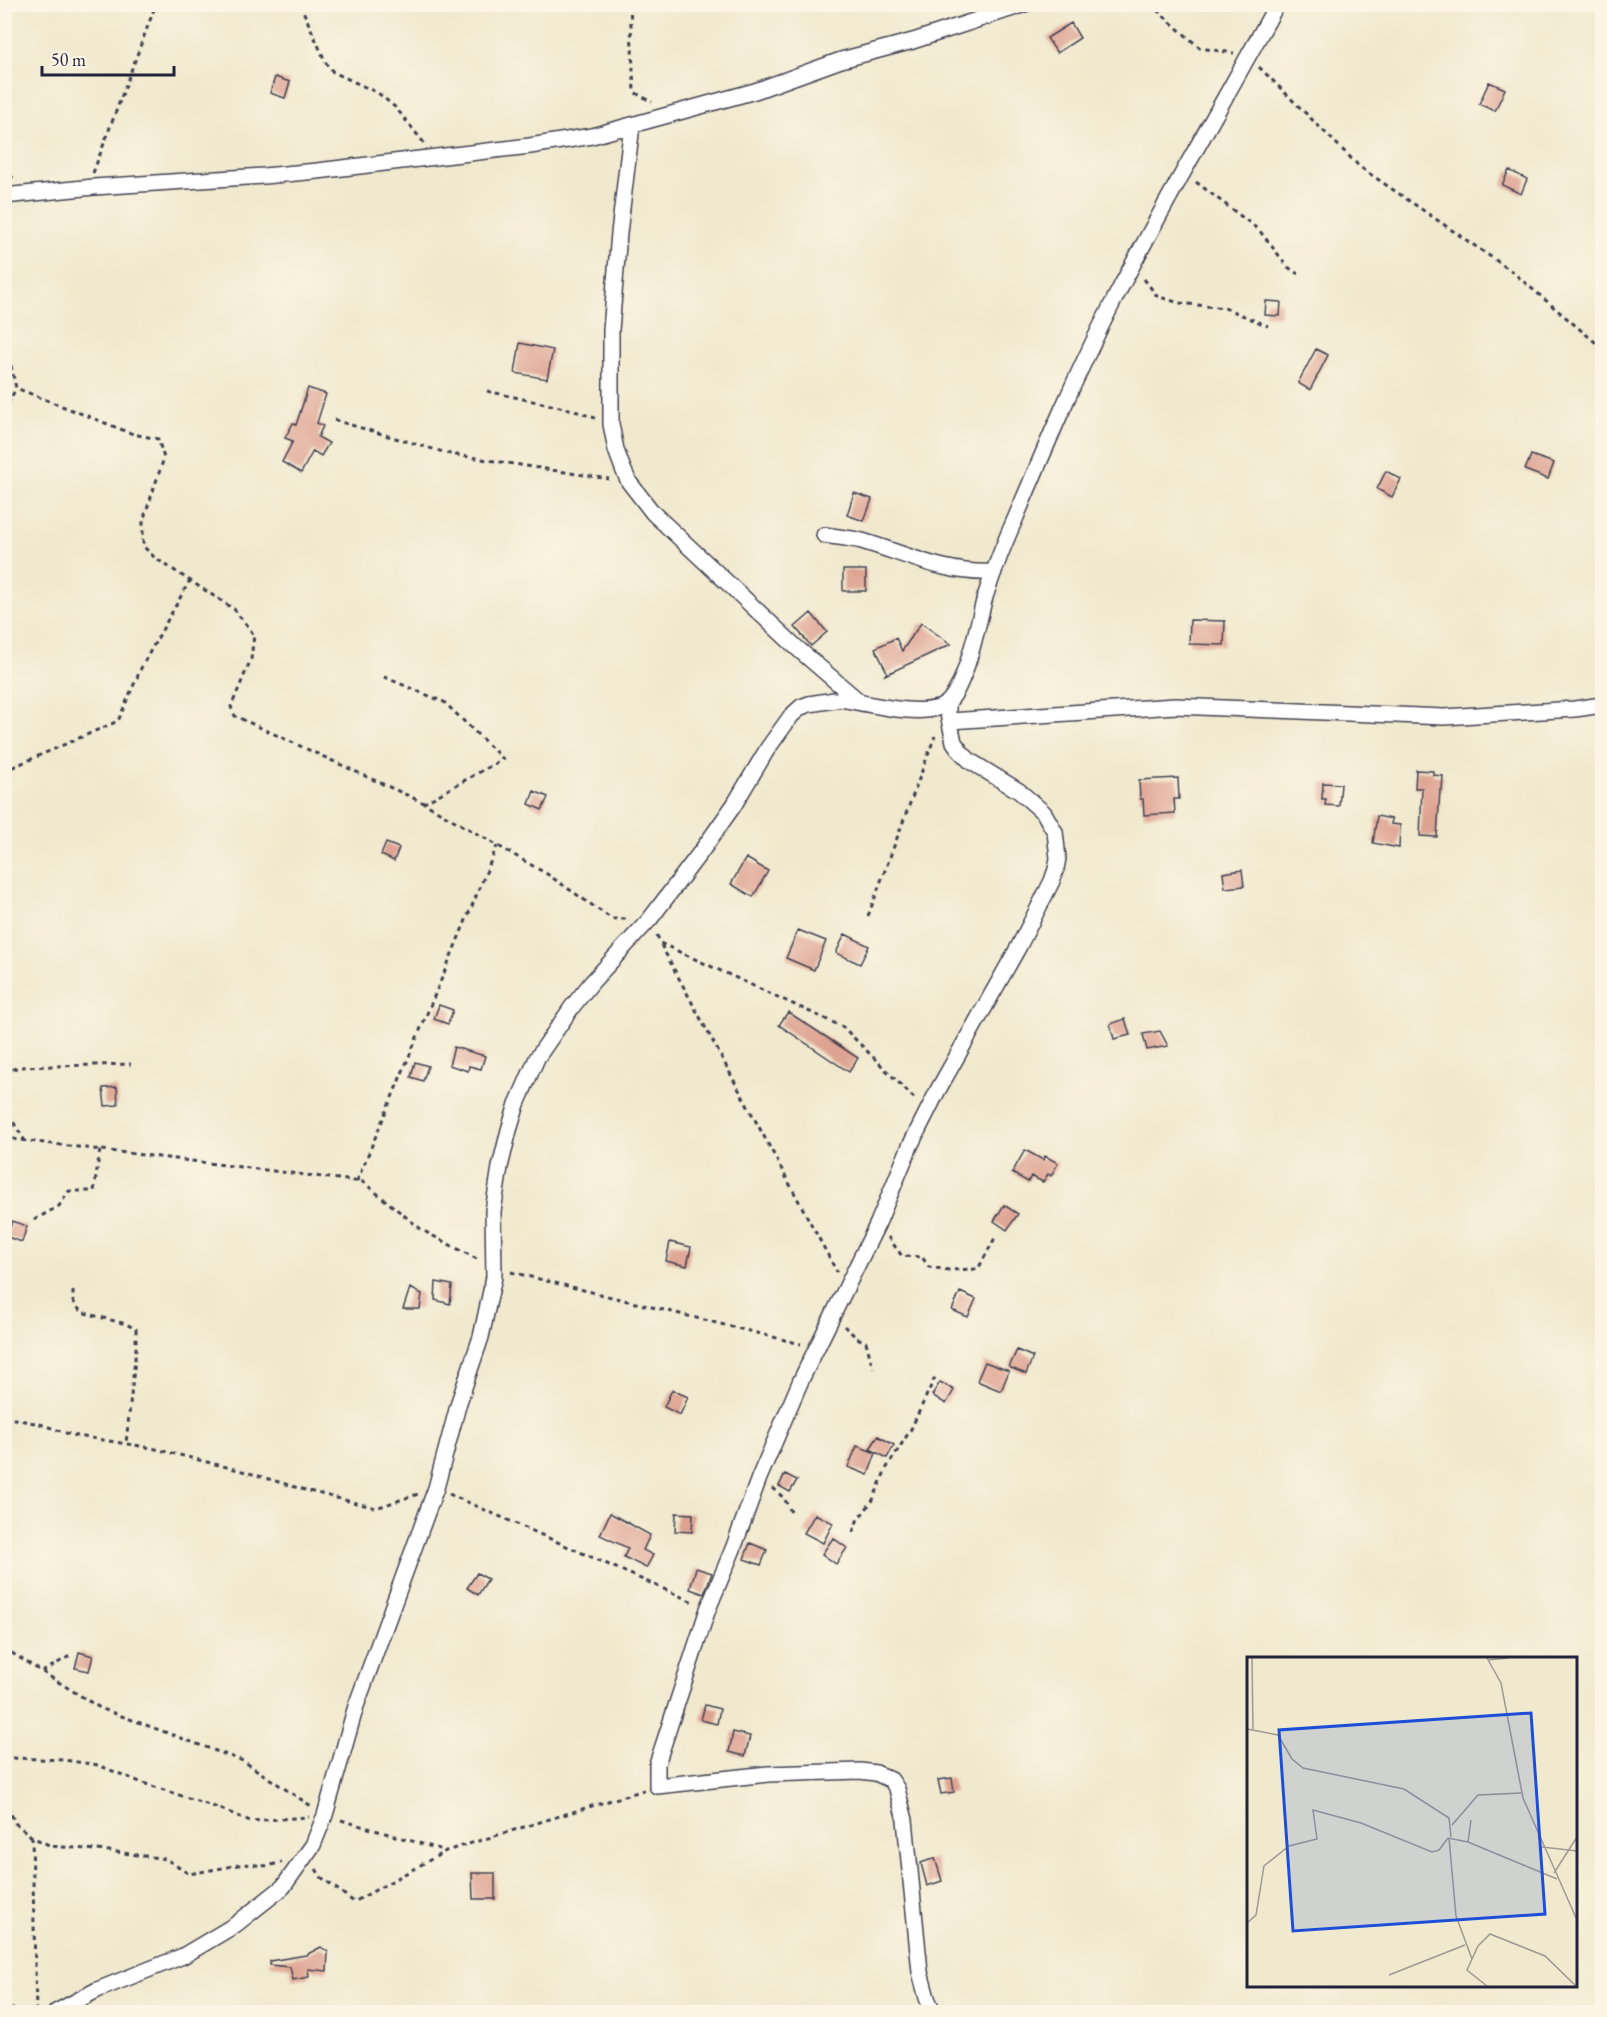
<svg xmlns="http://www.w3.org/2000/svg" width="1607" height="2017" viewBox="0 0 1607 2017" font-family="'EB Garamond',serif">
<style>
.building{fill:#dea291}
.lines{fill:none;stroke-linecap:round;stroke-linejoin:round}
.street-casing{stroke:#414051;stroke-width:18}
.path{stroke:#414051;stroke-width:3;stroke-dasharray:4.5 4.5;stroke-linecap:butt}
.street{stroke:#fff;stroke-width:15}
.inset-road{fill:none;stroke:#9e9993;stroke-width:1.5}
.view{fill:#1d4ed8;fill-opacity:0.15;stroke:#1d4ed8;stroke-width:3}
.inset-edge{fill:none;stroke:#22223b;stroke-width:3}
</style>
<rect width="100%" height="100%" fill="#fcf5e5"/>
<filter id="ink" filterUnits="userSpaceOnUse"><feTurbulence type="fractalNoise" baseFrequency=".0167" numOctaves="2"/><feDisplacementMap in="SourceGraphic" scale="12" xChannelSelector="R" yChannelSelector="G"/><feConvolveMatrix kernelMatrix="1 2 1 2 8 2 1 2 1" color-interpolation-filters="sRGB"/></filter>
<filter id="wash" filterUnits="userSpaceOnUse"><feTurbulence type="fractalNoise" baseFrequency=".008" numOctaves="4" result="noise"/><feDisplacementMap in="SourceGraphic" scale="24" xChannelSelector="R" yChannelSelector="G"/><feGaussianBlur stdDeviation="1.35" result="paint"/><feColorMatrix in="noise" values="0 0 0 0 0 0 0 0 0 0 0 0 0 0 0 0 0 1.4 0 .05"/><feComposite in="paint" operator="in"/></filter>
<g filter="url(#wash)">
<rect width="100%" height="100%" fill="#f0e9ce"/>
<g id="blocks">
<path class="building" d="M1071 23 1080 38 1057 53 1047 38Z
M275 77 290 82 285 98 270 93Z
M1489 82 1505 89 1495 111 1479 104Z
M1509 170 1527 179 1521 194 1502 185Z
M1266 301 1281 302 1280 316 1265 315Z
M520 343 553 350 547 379 515 373Z
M1316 349 1328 355 1310 390 1298 383Z
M308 388 326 394 317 423 323 426 318 437 329 443 321 456 313 451 301 473 282 462 293 441 285 438 293 423 296 425Z
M1531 455 1554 463 1548 479 1525 470Z
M1386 471 1401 479 1392 497 1377 489Z
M854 493 872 499 864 521 847 515Z
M843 570H866V591H843Z
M811 613 827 632 811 646 795 627Z
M1190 620 1225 621 1224 645 1189 644Z
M921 623 951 644 885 675 887 672 875 648 896 638 902 651Z
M1416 770 1433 771V775L1443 776 1442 790H1440L1437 837 1420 836 1422 788H1415Z
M1178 778 1179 799H1174L1175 813 1144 815 1143 799H1140L1139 780Z
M1323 783 1341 784 1339 806 1325 805 1326 799H1322Z
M534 791 548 797 542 810 529 804Z
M1377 816 1392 819 1391 824 1400 825 1399 848 1373 843Z
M386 843 399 848 394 861 381 855Z
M746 858 768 871 753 897 731 884Z
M1242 870 1244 886 1225 888 1223 873Z
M798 930 826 941 814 970 786 958Z
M845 934 869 946 860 964 836 953Z
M439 1005 453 1010 448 1024 434 1019Z
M788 1012 858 1058 849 1072 779 1025Z
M1125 1019 1130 1035 1114 1039 1110 1024Z
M1160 1031 1168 1046 1147 1050 1143 1034Z
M454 1047 485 1056 481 1069 469 1066 468 1071 449 1065Z
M415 1062 428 1066 423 1081 411 1077Z
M117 1087 118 1105 105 1106 103 1088Z
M1025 1150 1043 1160 1045 1156 1058 1163 1051 1176 1048 1174 1043 1182 1031 1176 1028 1182 1012 1173Z
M1004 1205 1018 1214 1007 1230 994 1221Z
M12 1221 27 1226 22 1242 7 1237Z
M670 1242 691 1247 687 1266 666 1261Z
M436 1282 452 1285 450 1304 435 1300Z
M410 1288 422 1294 420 1309H403Z
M960 1292 976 1299 968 1317 952 1310Z
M1017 1350 1033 1357 1026 1374 1009 1367Z
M985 1362 1009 1371 1001 1391 977 1381Z
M940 1382 954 1390 946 1404 932 1395Z
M672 1390 688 1397 680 1415 664 1407Z
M878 1436 894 1445 887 1458 870 1449Z
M857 1446 876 1453 868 1475 848 1467Z
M785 1474 797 1480 790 1492 779 1486Z
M610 1513 650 1535 643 1550 653 1555 646 1568 624 1557 628 1548 600 1535Z
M676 1513 693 1514 692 1532 675 1531Z
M815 1514 833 1523 823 1543 804 1533Z
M833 1538 847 1548 836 1564 822 1554Z
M750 1543 767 1550 761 1565 744 1559Z
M696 1568 712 1573 704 1594 690 1589Z
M477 1573 488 1579 478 1595 467 1588Z
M79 1652 93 1656 89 1671 75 1668Z
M705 1705 720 1709 717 1724 701 1720Z
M733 1732 750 1736 745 1756 729 1752Z
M952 1778 954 1792 941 1794 938 1780Z
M935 1858 942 1881 927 1886 921 1863Z
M472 1873H495V1899H473Z
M321 1947 328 1952 327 1971 308 1969 309 1977 293 1980 290 1967 270 1965V1961L306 1955Z"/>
</g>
</g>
<g filter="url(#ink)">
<use href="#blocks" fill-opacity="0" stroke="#414051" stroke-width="1.5"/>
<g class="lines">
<g class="street-casing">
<path id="street" d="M632 125 619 233 611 330V424L616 450 623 469 629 482 653 513 797 648 861 703
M4 196 94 187 264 176 317 171 530 146 592 136 755 91 841 60 913 41 1025 4
M824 535C837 537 850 538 862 541 906 554 947 575 994 572
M950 721 1175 706 1444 717 1575 709 1602 705
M56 2012 97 1990 183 1956 235 1925 283 1887 313 1845 325 1815 356 1706 436 1488 459 1402 481 1337 494 1277 493 1211 500 1167 509 1130 517 1104 537 1058 572 1007 592 982 650 919 703 849 734 805 768 748 791 716 801 707 809 704 841 699C865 703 928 720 947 703 966 687 978 622 985 597 994 570 1004 543 1016 517 1046 446 1076 375 1111 306 1163 204 1222 105 1277 4
M933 2012 927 1998 920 1972 905 1820 897 1789 891 1780 876 1773 860 1771 768 1774 657 1786V1764L708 1609 733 1549 759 1478 801 1380 878 1223 910 1146 938 1090 1019 946 1052 881 1056 869 1058 858 1055 832 1044 813 1019 791 970 761 961 752 954 742 948 714V703"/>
</g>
<path class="path" d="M300 4 326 63 333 72 378 93 396 108 424 143
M630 4 634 92 652 102
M1150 4 1200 48 1234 53
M1259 67 1360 167 1510 270 1602 348
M4 169 13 178
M93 173 156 4
M1196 182 1259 230 1288 267 1298 274
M1144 279 1157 296 1179 303 1225 308 1268 326
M4 321 8 353 16 388 133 434 158 439 164 458 143 521V546L155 558 234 609 254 635 251 659 231 707 235 716 424 803 547 874 612 919H628
M487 391 569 409 595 418
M4 412 16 388
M334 420 450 454 609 479
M384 677 444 702 503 759 424 803
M4 771 118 721 142 666 190 580
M868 916 935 736
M657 935 660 943 843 1027 917 1101
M661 945 837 1272
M4 1072 19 1067 131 1064
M4 1107 25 1141
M4 1138 363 1182 422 1230 477 1259
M357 1181 497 846
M34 1220 59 1206 69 1191H94L100 1149
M888 1237 902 1256 922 1257 929 1267 949 1270 978 1269 996 1236
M511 1272 801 1344
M73 1291V1301L81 1312 126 1324 136 1329V1349L126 1443
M844 1326 857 1338 866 1342 873 1368
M4 1417 40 1424 72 1435 152 1448 246 1472 305 1490 376 1508 418 1494
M772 1488 784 1498 791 1512
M449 1494 693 1602
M853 1532 857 1521 873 1500 886 1469 911 1429 936 1375
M4 1648 100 1708 243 1761 311 1806
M42 1672 73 1654
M4 1760 13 1758 64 1760 98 1765 140 1782 221 1809 250 1821 309 1817
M4 1798 15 1823 32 1837
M341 1820 446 1851
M316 1869 321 1877 354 1902 446 1851 644 1790
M4 2003 17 2012
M36 2012 32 1837 51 1846 109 1851 166 1859 189 1874 244 1864 268 1866 282 1862"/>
<use href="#street" class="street"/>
</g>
</g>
<g transform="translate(1247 1657)">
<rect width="330" height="330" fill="#f0e9ce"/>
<path class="inset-road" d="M5 1 6 72M240 1 254 26 276 141 330 263M241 3 261 1M0 72 31 78 45 102 56 111 157 132 202 161 204 180M205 168 231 138 274 136M202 181 209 259 225 302M221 185 224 163M295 190 330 194M307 216 330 180M0 266 9 258 17 209 42 189 70 182 66 153 114 166 185 195 192 193 201 181 221 185 310 222M142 318 218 288M240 329 220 313 231 289 243 277 298 299 329 329"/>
<path class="view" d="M284 56 298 257 46 274 32 73Z"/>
<rect width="330" height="330" class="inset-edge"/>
</g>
<rect width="1607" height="2017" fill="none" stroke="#fcf5e5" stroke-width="24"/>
<path d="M42 66v9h132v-9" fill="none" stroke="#22223b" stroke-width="3"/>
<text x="51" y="66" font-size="18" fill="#22223b" stroke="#fcf5e5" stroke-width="4.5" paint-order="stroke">50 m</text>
</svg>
